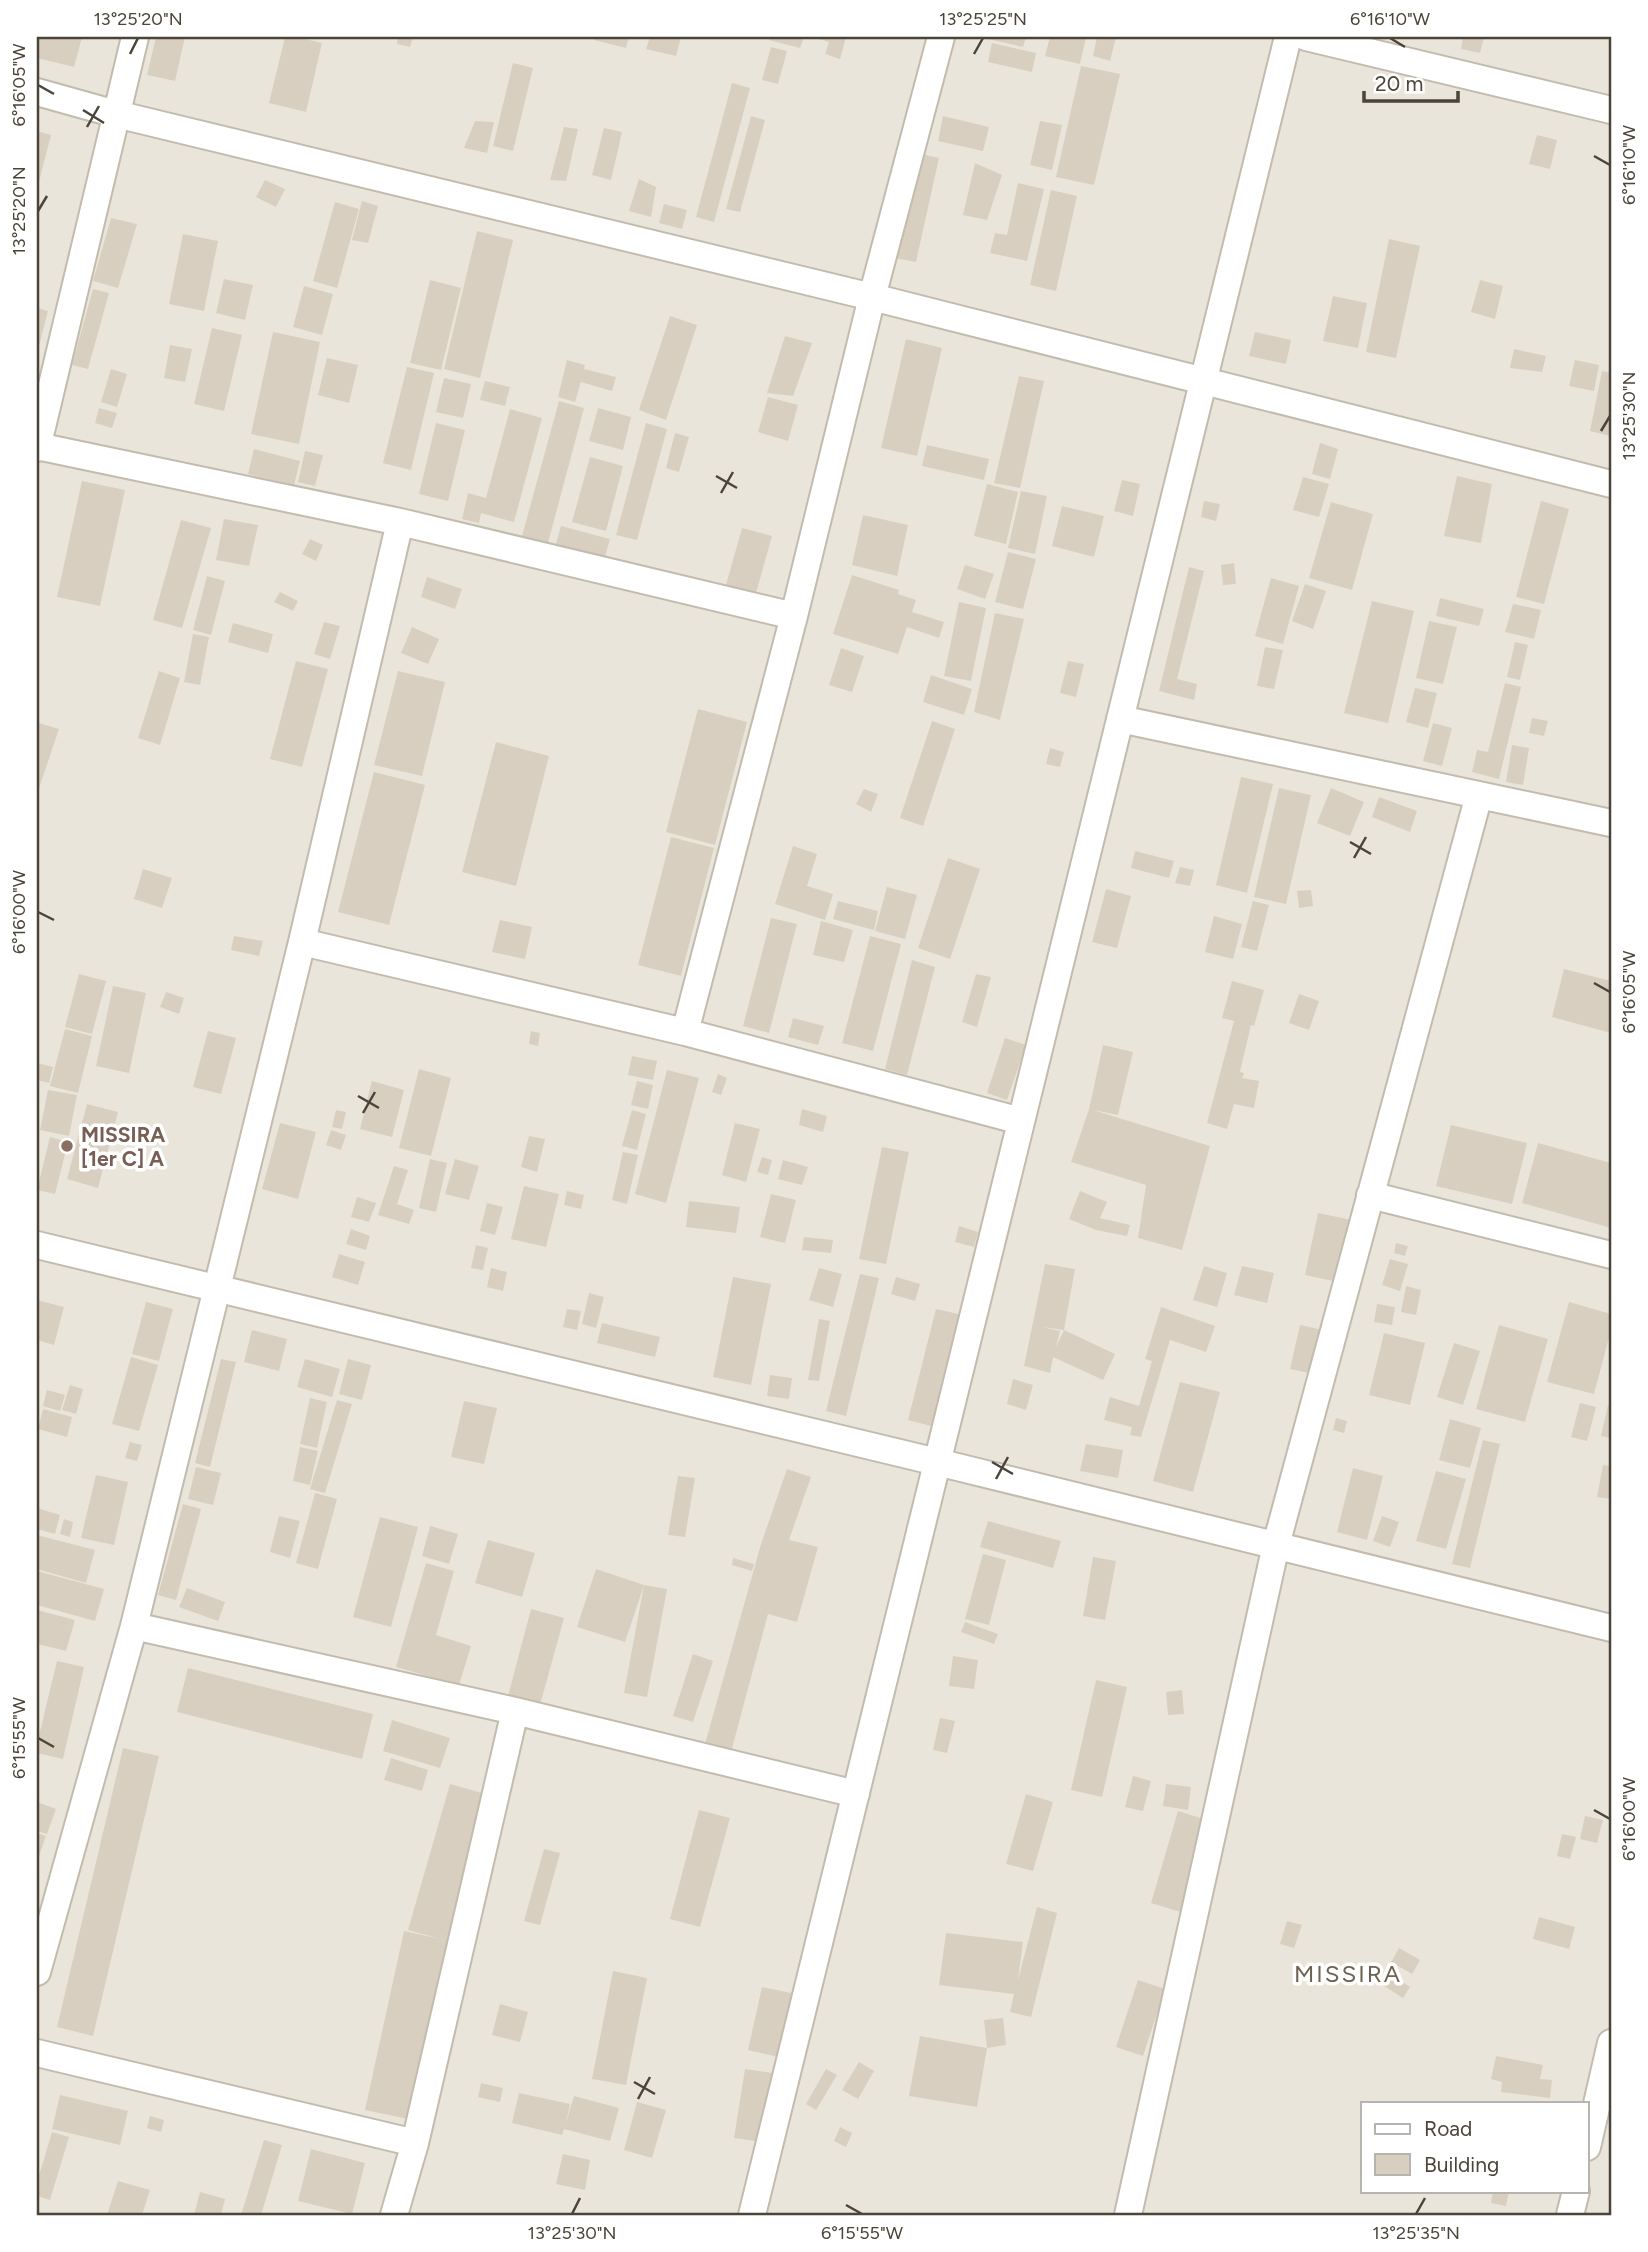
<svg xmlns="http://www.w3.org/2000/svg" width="1648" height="2252" viewBox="0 0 1648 2252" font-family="Figtree,sans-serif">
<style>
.residential{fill:#eae5da;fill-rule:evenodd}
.building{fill:#d8cfc1}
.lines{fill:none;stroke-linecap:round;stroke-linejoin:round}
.minor-casing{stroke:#c2bbae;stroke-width:30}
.minor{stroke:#fff;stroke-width:26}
.ticks{fill:none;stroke:#4b4439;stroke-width:2.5}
.education-dot{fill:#8d6e63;stroke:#fff;stroke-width:2.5}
.labels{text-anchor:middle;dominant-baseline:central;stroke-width:7;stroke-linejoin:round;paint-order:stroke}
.education-label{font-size:21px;font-weight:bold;fill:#785e54;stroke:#fff;text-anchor:start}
.quarter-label{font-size:24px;letter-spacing:2px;fill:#6e6250;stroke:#fff}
.neatline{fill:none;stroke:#4b4439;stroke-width:2.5}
.ticks-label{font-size:18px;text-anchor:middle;fill:#4b4439}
</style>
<rect width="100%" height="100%" fill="#f6f3ec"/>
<path class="residential" d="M37 37H1611V2215H37ZM1363 2103H1587V2191H1363Z"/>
<path class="building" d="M37 37H82L74 67 37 58Z
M156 37H185L175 81 147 75Z
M285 37H297L322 43 306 112 269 103Z
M398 37H413L410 47 397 44Z
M595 37H629L626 48 594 40Z
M650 37H681L676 56 646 49Z
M769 37H804L800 48 769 40Z
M812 37H846L840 59 825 54 829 42Z
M988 37H1026L1023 47 988 39Z
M1050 37H1086L1080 64 1045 56Z
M1097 37H1116L1110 61 1093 56Z
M1463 37H1484L1480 53 1461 49Z
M992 43 1036 53 1032 72 988 62Z
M771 47 787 51 778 84 762 80Z
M513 63 533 68 513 151 493 146Z
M1081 66 1120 74 1094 185 1056 177Z
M732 83 750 88 714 222 696 217Z
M751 116 765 120 740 212 726 209Z
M943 116 989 127 983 151 938 141Z
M475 121 494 122 487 153 464 148Z
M1040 121 1062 125 1052 170 1030 165Z
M564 127 578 129 566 181 550 180Z
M604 128 622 132 611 180 592 175Z
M37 131 51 135 38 186H37Z
M1537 135 1557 140 1550 169 1529 164Z
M913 152 939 158 916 262 889 257Z
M975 163 1002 175 987 220 963 215Z
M639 179 656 187 651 217 629 211Z
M265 180 285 189 276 207 256 197Z
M1018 183 1044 189 1027 261 990 253 995 233 1007 235Z
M1051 190 1077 196 1056 291 1030 285Z
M362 201 378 206 368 243 352 240Z
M335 202 359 209 337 288 313 281Z
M664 204 687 210 682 229 659 223Z
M111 218 137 224 118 288 93 281Z
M477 231 513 240 480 378 444 369Z
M183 234 218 241 204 311 169 304Z
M1389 239 1420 246 1396 358 1366 352Z
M224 279 253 285 245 320 216 313Z
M430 280 461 288 441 370 410 363Z
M1480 280 1503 286 1495 319 1471 312Z
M304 286 333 294 322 335 293 327Z
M93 289 109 293 88 369 72 365Z
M1333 296 1367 303 1358 348 1323 341Z
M37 308 48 311 38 350H37Z
M670 316 697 325 666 420 639 410Z
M212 328 242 335 224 411 194 404Z
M273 332 320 342 299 444 251 434Z
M1255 332 1291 340 1286 364 1249 356Z
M785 336 812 343 793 396 767 393Z
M906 339 942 348 917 456 881 448Z
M170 345 192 349 185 382 164 378Z
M1514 349 1546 356 1542 372 1510 368Z
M327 358 358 365 349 403 318 395Z
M567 360 585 365 584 369 616 377 612 391 581 382 575 402 558 397Z
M1575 360 1599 365 1594 391 1569 386Z
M407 367 434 373 411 470 383 463Z
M111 369 127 374 117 407 101 402Z
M1602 371 1611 373V436L1590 431Z
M1019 376 1044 381 1020 488 994 483Z
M444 378 471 384 463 418 436 412Z
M485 381 510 387 505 406 480 400Z
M768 397 798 405 788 441 758 432Z
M559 401 584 408 548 543 522 536Z
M99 408 117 413 112 428 95 423Z
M598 408 631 417 623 450 589 441Z
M510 409 542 418 514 522 481 513 479 523 462 519 468 493 486 498Z
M436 423 465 430 448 501 419 494Z
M646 423 667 429 637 540 616 535Z
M675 433 689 437 679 472 666 468Z
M1320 443 1338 449 1330 479 1312 474Z
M927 445 989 459 984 480 922 466Z
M254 449 300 461 294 485 248 474Z
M305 451 323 455 315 486 298 482Z
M590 457 623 466 606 531 572 522Z
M1457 476 1492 484 1481 543 1444 536Z
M1303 477 1329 484 1319 517 1293 510Z
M1122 480 1140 484 1133 516 1114 511Z
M82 481 125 490 100 606 57 597Z
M987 484 1018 492 1006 544 974 536Z
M1021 491 1047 496 1035 554 1008 548Z
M1204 501 1220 504 1216 521 1201 517Z
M1541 501 1569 509 1544 604 1516 597Z
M1331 502 1373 514 1352 590 1309 578Z
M1062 506 1104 516 1094 557 1052 546Z
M863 515 908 525 897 576 852 565Z
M224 519 258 525 249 566 216 560Z
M181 520 211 528 182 628 153 620Z
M561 526 610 539 604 560 555 547Z
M742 528 772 536 756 593 726 585Z
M310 539 323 545 316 561 302 554Z
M1008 552 1036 559 1023 609 995 602Z
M1234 563 1236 584 1223 585 1221 565Z
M965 565 994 574 985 599 957 589Z
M1189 567 1204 571 1177 679 1197 684 1194 700 1159 691Z
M852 575 899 590 898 594 916 600 912 612 944 622 939 638 907 627 898 654 833 634Z
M207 576 225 581 211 635 193 630Z
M427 577 462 589 455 609 421 597Z
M1271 578 1299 586 1283 644 1255 636Z
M1305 584 1326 591 1313 629 1292 621Z
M280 592 298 601 293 611 274 602Z
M1440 598 1484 609 1479 626 1436 616Z
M1372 601 1414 611 1388 723 1344 713Z
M959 602 986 608 971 681 944 676Z
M1513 604 1541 610 1534 639 1505 632Z
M995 613 1024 619 1000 720 974 712Z
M1429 621 1457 627 1443 684 1416 678Z
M324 622 340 626 330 659 314 654Z
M233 623 273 634 268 653 228 642Z
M412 627 439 639 428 664 401 653Z
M193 634 209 637 200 685 184 682Z
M1515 642 1528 645 1520 680 1507 677Z
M1265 647 1283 650 1274 689 1257 686Z
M841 648 864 656 852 692 829 685Z
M296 661 328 669 302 767 270 759Z
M1068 661 1084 664 1076 697 1060 693Z
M159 671 180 678 160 745 138 738Z
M398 671 445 682 422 776 374 765Z
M931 675 972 689 964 715 923 702Z
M1505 683 1521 687 1499 779 1472 772 1477 750 1488 752Z
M1415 688 1437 693 1428 728 1406 722Z
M698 709 747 722 715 845 666 832Z
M1532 718 1548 721 1544 736 1529 733Z
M932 721 955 729 923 826 900 818Z
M39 723 59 729 37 794V730Z
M1433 723 1452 728 1442 766 1423 761Z
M496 742 549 756 516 886 462 872Z
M1512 745 1529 748 1523 785 1506 782Z
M1050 748 1064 752 1060 767 1046 764Z
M374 772 425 785 389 925 338 912Z
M1241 777 1273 784 1247 893 1216 885Z
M1279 788 1311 795 1286 904 1254 897Z
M1331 788 1364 802 1350 836 1317 823Z
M864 789 878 794 871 812 856 804Z
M1379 797 1417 811 1410 832 1372 817Z
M671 837 714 848 681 976 638 965Z
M793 846 817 854 807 886 833 894 825 920 775 904Z
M1135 851 1174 861 1169 878 1131 868Z
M948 858 980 869 950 959 918 948Z
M1180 867 1194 870 1190 886 1175 883Z
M143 869 172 878 162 908 134 899Z
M887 887 917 895 905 939 875 931Z
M1106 889 1131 896 1117 948 1092 942Z
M1311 890 1313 906 1299 908 1297 891Z
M838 901 878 911 874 930 833 919Z
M1253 901 1269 905 1257 951 1241 947Z
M1214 916 1242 924 1233 959 1205 952Z
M771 918 797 924 769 1033 743 1026Z
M500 920 532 927 525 959 492 952Z
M821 921 853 930 844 962 813 955Z
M234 936 263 941 259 956 231 950Z
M870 936 901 944 873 1051 842 1043Z
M912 960 935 967 907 1075 885 1069Z
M1564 969 1611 981V1033L1552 1017Z
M79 974 106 981 92 1034 65 1027Z
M976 974 991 977 977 1027 962 1022Z
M1232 981 1264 990 1254 1026 1251 1025 1240 1072 1244 1073 1242 1078 1259 1081 1254 1108 1234 1104 1227 1129 1207 1123 1234 1021 1222 1018Z
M113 986 146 993 129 1073 96 1066Z
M166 992 184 998 179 1014 160 1007Z
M1299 994 1319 1001 1309 1030 1289 1023Z
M793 1018 824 1026 818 1045 788 1037Z
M65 1029 92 1036 78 1093 50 1086Z
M208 1031 236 1038 221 1094 193 1087Z
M531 1031 540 1033 538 1046 529 1044Z
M1005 1038 1026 1045 1007 1100 987 1093Z
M1103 1045 1133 1052 1118 1115 1093 1110 1210 1146 1182 1250 1138 1238 1146 1185 1071 1162 1089 1109Z
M632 1056 657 1061 653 1080 628 1075Z
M37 1063 53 1067 49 1083 37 1080Z
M419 1069 451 1078 431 1156 399 1148Z
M667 1070 699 1078 666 1203 635 1194Z
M718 1074 727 1078 721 1095 712 1092Z
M372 1081 404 1090 392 1137 360 1129Z
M637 1081 653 1085 648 1109 631 1105Z
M48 1090 77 1095 69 1136 40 1130Z
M87 1104 118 1112 98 1188 67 1179Z
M802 1109 827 1116 823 1132 799 1125Z
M336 1110 346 1112 342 1129 332 1127Z
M632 1110 646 1114 637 1150 622 1146Z
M280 1123 316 1132 298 1199 262 1189Z
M735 1123 760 1129 746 1182 722 1175Z
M1451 1125 1527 1143 1512 1204 1436 1186Z
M331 1130 346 1135 341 1150 326 1145Z
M529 1136 545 1139 537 1172 521 1167Z
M50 1137 68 1142 55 1194 37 1190Z
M1538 1143 1611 1163V1228L1522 1203Z
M882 1147 909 1152 886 1264 859 1259Z
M623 1152 638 1155 627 1204 612 1200Z
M762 1157 772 1160 768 1175 757 1172Z
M430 1159 447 1163 436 1212 419 1208Z
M455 1159 479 1166 469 1200 445 1194Z
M783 1160 808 1167 802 1185 778 1179Z
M394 1166 408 1170 397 1204 414 1210 409 1224 378 1215Z
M524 1186 559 1194 546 1247 511 1239Z
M567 1191 584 1195 581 1209 564 1205Z
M1080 1191 1107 1202 1100 1218 1130 1225 1127 1236 1096 1230 1069 1219Z
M771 1194 796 1200 785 1243 760 1237Z
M357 1197 376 1203 369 1222 351 1217Z
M689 1201 740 1207 736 1233 686 1227Z
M487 1203 503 1207 495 1235 480 1231Z
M1318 1213 1352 1220 1338 1282 1305 1275Z
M959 1226 978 1232 974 1247 955 1242Z
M351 1229 370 1236 366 1250 346 1244Z
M804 1237 833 1240 831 1253 802 1250Z
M1396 1243 1408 1246 1405 1256 1394 1253Z
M476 1245 488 1248 483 1270 471 1268Z
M339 1254 365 1262 358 1285 332 1277Z
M1390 1259 1408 1264 1400 1291 1382 1285Z
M1045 1264 1075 1269 1064 1330 1042 1327 1060 1331 1056 1347 1064 1330 1115 1354 1103 1380 1053 1357 1050 1373 1024 1366Z
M1204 1266 1227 1273 1217 1307 1193 1300Z
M1242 1266 1274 1273 1267 1303 1234 1295Z
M491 1268 507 1272 503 1291 487 1287Z
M819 1268 842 1274 833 1307 809 1300Z
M860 1274 879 1278 846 1416 826 1411Z
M733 1277 771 1284 751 1385 713 1377Z
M896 1277 920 1284 915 1301 891 1294Z
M1406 1286 1421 1290 1416 1315 1401 1312Z
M589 1293 604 1297 596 1328 582 1324Z
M37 1300 64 1307 54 1345 37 1340Z
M146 1302 173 1309 159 1361 132 1354Z
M1569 1302 1611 1314V1330L1594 1394 1547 1382Z
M1377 1304 1395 1307 1392 1325 1374 1322Z
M1161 1307 1215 1326 1206 1352 1170 1340 1141 1437 1130 1435 1132 1427 1104 1420 1110 1397 1139 1406 1152 1361 1145 1359Z
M567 1309 581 1311 577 1330 563 1327Z
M936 1309 963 1315 935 1427 908 1420Z
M819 1319 830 1321 819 1381 808 1380Z
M602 1323 660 1337 655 1357 597 1343Z
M1300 1325 1323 1330 1314 1374 1290 1369Z
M1499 1325 1548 1339 1525 1422 1476 1409Z
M252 1330 287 1339 279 1371 244 1362Z
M1384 1333 1425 1343 1410 1405 1369 1395Z
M1454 1343 1480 1351 1463 1405 1437 1397Z
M131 1357 158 1365 139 1431 112 1424Z
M221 1359 236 1362 210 1467 195 1463Z
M305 1359 340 1369 332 1397 297 1387Z
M348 1359 371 1365 362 1400 339 1394Z
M770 1375 792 1378 789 1399 767 1396Z
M1013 1379 1033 1385 1026 1410 1007 1404Z
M1180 1382 1220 1392 1193 1492 1153 1481Z
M70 1385 83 1389 76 1414 62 1410Z
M47 1390 65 1395 60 1411 43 1406Z
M310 1398 327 1402 317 1448 300 1444Z
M337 1400 352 1404 325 1493 310 1489Z
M464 1401 497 1408 484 1464 451 1457Z
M1580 1403 1596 1407 1587 1441 1571 1437Z
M1608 1405 1611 1406V1438L1601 1436Z
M43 1409 72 1417 67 1437 38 1429Z
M1336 1418 1347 1421 1344 1433 1333 1430Z
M1450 1419 1481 1428 1470 1468 1439 1460Z
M1483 1440 1500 1444 1470 1568 1452 1564Z
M130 1442 142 1445 137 1461 125 1458Z
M1086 1444 1123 1450 1118 1478 1080 1471Z
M300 1447 318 1451 310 1485 293 1481Z
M1603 1465 1611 1466V1499L1597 1497Z
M196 1467 221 1473 213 1505 188 1499Z
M1353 1468 1383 1476 1367 1540 1337 1532Z
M787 1469 811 1477 789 1540 818 1547 797 1622 768 1614 731 1752 705 1744 761 1544Z
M1436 1471 1466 1479 1446 1549 1416 1541Z
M96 1475 128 1482 114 1545 81 1538Z
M678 1476 695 1478 685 1537 668 1535Z
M315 1493 337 1499 318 1569 296 1563Z
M183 1504 201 1509 176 1600 158 1595Z
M37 1508 60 1515 55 1534 37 1529Z
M279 1516 300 1521 290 1558 270 1552Z
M1382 1516 1399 1522 1390 1547 1373 1541Z
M380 1517 418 1527 391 1627 353 1617Z
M64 1519 73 1522 70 1537 60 1534Z
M988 1521 1061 1541 1053 1568 980 1547Z
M430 1526 458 1534 449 1564 422 1556Z
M37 1535 95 1550 86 1583 37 1569Z
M488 1540 535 1553 522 1597 475 1583Z
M983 1554 1006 1560 989 1625 965 1619Z
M1093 1557 1116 1561 1105 1620 1083 1616Z
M733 1558 754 1564 752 1571 732 1565Z
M426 1563 454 1571 436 1635 471 1646 459 1685 396 1667Z
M596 1569 644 1585 667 1589 647 1697 624 1693 644 1585 625 1642 577 1627Z
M37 1571 104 1589 95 1621 37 1605Z
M187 1588 225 1602 218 1621 179 1607Z
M531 1609 564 1618 540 1705 508 1696Z
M37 1610 75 1620 66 1651 37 1644Z
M965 1622 998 1634 994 1644 961 1632Z
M693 1654 713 1661 693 1722 673 1716Z
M953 1656 978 1660 974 1689 949 1686Z
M57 1661 84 1667 63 1759 37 1753V1744Z
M188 1668 373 1714 362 1759 177 1712Z
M1096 1680 1127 1687 1102 1797 1071 1790Z
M1182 1690 1184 1714 1168 1715 1166 1692Z
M940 1718 955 1721 947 1753 933 1750Z
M392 1720 450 1738 440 1768 383 1751Z
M123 1748 159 1756 93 2036 57 2027Z
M391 1758 428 1770 422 1791 384 1780Z
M1133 1776 1151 1781 1143 1811 1125 1807Z
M450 1784 493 1796 413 2120 365 2110 404 1931 441 1939 408 1930Z
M1166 1784 1191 1787 1188 1810 1163 1806Z
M1026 1794 1053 1802 1033 1871 1006 1864Z
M37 1802 56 1809 47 1834 37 1831Z
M699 1810 730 1818 700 1927 670 1919Z
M1178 1811 1210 1821 1184 1913 1151 1903Z
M1585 1816 1603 1820 1597 1843 1580 1839Z
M37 1833 46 1836 37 1862Z
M1562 1834 1576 1837 1570 1859 1557 1856Z
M544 1849 560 1853 540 1925 524 1921Z
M1037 1907 1057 1913 1031 2017 1010 2012 1014 1994 939 1985 946 1933 1023 1942 1018 1980Z
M1539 1917 1575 1927 1569 1949 1533 1939Z
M1287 1921 1302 1925 1294 1948 1280 1944Z
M1399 1948 1420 1960 1412 1974 1391 1962Z
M613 1971 647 1978 626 2085 592 2079Z
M1388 1972 1410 1987 1403 1998 1381 1984Z
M1138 1980 1165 1989 1143 2056 1116 2047Z
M762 1987 796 1994 782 2058 748 2050Z
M500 2004 528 2012 520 2042 492 2035Z
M1003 2018 1006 2045 987 2048 984 2020Z
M920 2036 987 2048 977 2107 909 2096Z
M1496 2056 1543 2065 1540 2079 1552 2080 1550 2098 1501 2092 1502 2082 1491 2079Z
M859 2062 874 2071 858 2099 842 2090Z
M745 2069 773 2073 762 2142 734 2138Z
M826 2069 837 2075 816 2110 806 2104Z
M481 2083 503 2088 500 2102 478 2097Z
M519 2093 570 2104 566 2123 574 2096 619 2108 610 2141 564 2129 562 2135 512 2123Z
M60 2095 128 2111 120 2145 52 2129Z
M637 2102 666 2110 652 2158 624 2150Z
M150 2116 164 2120 161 2132 147 2128Z
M840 2127 852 2133 846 2147 834 2141Z
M52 2132 69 2137 50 2200 37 2196V2182Z
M264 2140 282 2145 261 2215H241Z
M311 2149 365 2163 352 2214 298 2201Z
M563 2154 590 2160 585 2190 556 2184Z
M118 2181 150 2190 142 2215H107Z
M1493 2191H1509L1506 2206 1491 2203Z
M200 2192 225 2199 221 2215H194Z"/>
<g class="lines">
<g class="minor-casing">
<path id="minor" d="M1306 37 1611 110
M37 92 116 114 872 297 1611 484
M37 446 400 522 794 616
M37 448 135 37
M1120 719 1611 823
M302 942 685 1032 1021 1121
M685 1032 794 616 872 297 941 37
M1370 1195 1611 1255
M37 1245 937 1462 1611 1628
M134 1626 515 1711 856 1794
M37 1972 134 1626 302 942 400 522
M37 2053 415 2143
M1587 2147 1611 2043
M394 2215 415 2143 515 1711
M752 2215 1288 37
M1128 2215 1276 1545 1479 795
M1570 2215 1576 2191"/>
</g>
<use href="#minor" class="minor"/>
</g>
<path class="ticks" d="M1390 38 1405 47M130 54 138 38M974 54 983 38M38 85 54 94M83 110 104 123M87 127 99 106M1594 156 1610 165M38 211 47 196M1601 431 1610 416M716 476 737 488M721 493 733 472M1350 842 1371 854M1354 858 1366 837M38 912 54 920M1594 983 1610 992M358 1096 379 1108M363 1113 375 1092M992 1462 1013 1474M996 1479 1008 1457M38 1738 54 1747M1594 1810 1610 1819M634 2082 655 2094M638 2099 650 2077M846 2205 862 2214M572 2214 580 2198M1416 2214 1425 2198"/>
<circle class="education-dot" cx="67" cy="1146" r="7"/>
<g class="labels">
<g class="education-label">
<text x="81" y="1134">MISSIRA<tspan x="81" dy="24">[1er C] A</tspan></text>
</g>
<g class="quarter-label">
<text x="1348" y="1973">MISSIRA</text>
</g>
</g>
<rect width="1648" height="2252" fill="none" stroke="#ffffff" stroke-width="77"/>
<rect x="1361" y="2102" width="228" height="91" fill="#ffffff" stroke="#b7b4b0" stroke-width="2"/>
<rect x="1375" y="2124" width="35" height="10" fill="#ffffff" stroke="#b7b4b0" stroke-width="2"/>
<text x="1424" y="2136" font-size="21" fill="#4b4439">Road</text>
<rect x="1375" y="2154" width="35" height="21" fill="#d8cfc1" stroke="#b7b4b0" stroke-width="2"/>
<text x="1424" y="2172" font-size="21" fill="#4b4439">Building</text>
<path d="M1364 91v10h94v-10" fill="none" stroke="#4b4439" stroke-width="3.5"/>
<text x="1375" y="91" font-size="21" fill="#4b4439" stroke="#ffffff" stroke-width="5" paint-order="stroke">20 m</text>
<rect x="38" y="38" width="1572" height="2176" class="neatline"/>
<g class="ticks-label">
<text x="138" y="25">13°25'20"N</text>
<text x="983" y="25">13°25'25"N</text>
<text x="1390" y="25">6°16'10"W</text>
<text transform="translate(19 85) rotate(-90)" y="6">6°16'05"W</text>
<text transform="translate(1629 165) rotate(-90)" y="6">6°16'10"W</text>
<text transform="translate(19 211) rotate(-90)" y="6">13°25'20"N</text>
<text transform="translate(1629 416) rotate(-90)" y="6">13°25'30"N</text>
<text transform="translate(19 912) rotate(-90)" y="6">6°16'00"W</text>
<text transform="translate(1629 992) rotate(-90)" y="6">6°16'05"W</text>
<text transform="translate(19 1738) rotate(-90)" y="6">6°15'55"W</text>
<text transform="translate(1629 1819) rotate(-90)" y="6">6°16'00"W</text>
<text x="572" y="2239">13°25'30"N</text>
<text x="862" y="2239">6°15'55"W</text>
<text x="1416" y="2239">13°25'35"N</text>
</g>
</svg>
